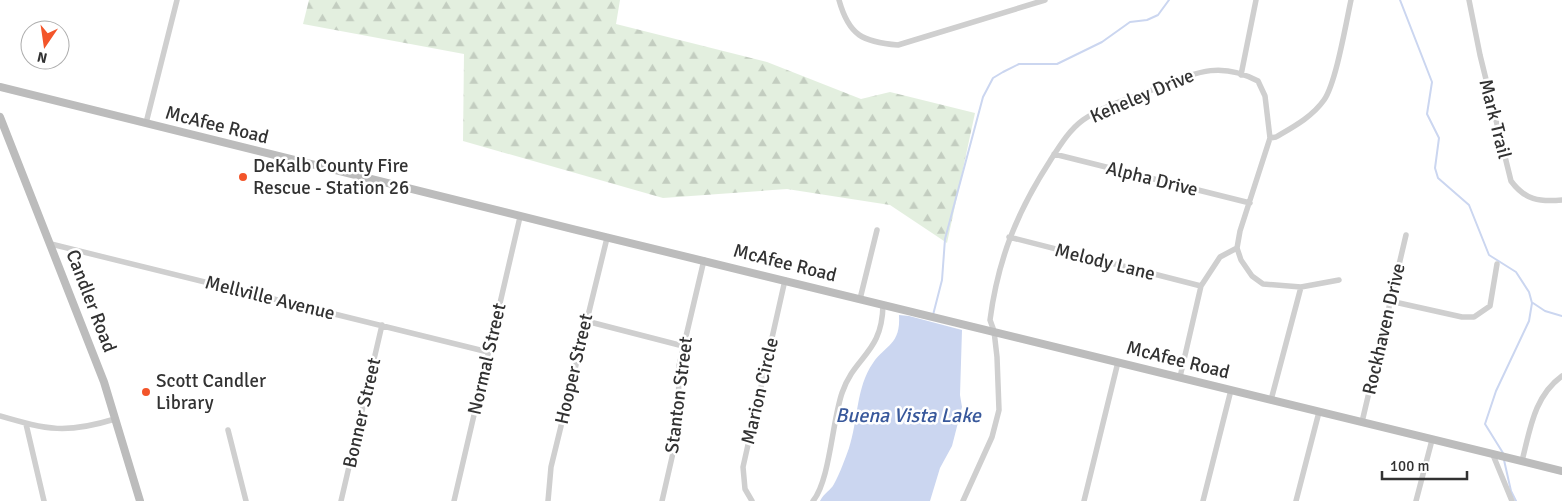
<svg xmlns="http://www.w3.org/2000/svg" width="1562" height="501" viewBox="0 0 1562 501" font-family="Signika,sans-serif">
<style>
.forest{fill:url(#forest-firs)}
.water{fill:#cbd6f0}
.lines{fill:none;stroke-linecap:round;stroke-linejoin:round}
.stream{stroke:#cbd6f0;stroke-width:2}
.street{stroke:#cfcfcf;stroke-width:5.5}
.secondary{stroke:#bcbcbc;stroke-width:8}
.poi-dot{fill:#f3552a;stroke:#fff;stroke-width:2}
.labels{text-anchor:middle;dominant-baseline:central;stroke-width:5;stroke-linejoin:round;paint-order:stroke}
.street-label{font-size:19px;fill:#323232;stroke:#fff}
.poi-label{font-size:19px;fill:#323232;stroke:#fff;text-anchor:start}
.water-label{font-size:20px;font-style:italic;fill:#38589b;stroke:#fff}
</style>
<defs>
<pattern id="forest-firs" width="22" height="20" patternUnits="userSpaceOnUse" patternTransform="scale(1.25)"><rect width="22" height="20" fill="#e3efdf"/><path d="M5 1l3.5 6h-7zM16 11l3.5 6h-7z" fill="#c3cdc0"/></pattern>
</defs>
<rect width="100%" height="100%" fill="#fff"/>
<path class="forest" d="M309 0H620L616 24 767 62 861 99 890 92 975 113 947 243 890 205 787 189 663 198 463 141 464 54 303 24Z"/>
<path class="water" d="M899 315 909 316 962 330 960 395 962 407 952 446 940 468 930 501H820C824 493 831 490 834 484 840 473 845 459 849 448 858 421 856 387 873 363 885 345 901 345 899 315Z"/>
<g class="lines">
<path class="stream" d="M1400 0 1432 82 1427 114 1439 138 1435 168 1438 178 1469 205 1489 255 1516 272 1529 292 1532 303 1529 321 1496 391 1485 424 1503 453
M1533 303 1545 311 1562 316
M933 315 942 280 945 239 983 97 993 78 1003 72 1019 64H1057L1102 42 1130 22 1147 20 1158 15 1169 0
M1504 460 1511 491 1516 501"/>
<path class="street" d="M839 0C849 36 863 42 898 45L1045 0
M1469 0 1480 55 1511 181C1525 200 1539 202 1562 200
M1241 75 1256 0
M146 123 177 0
M1270 138 1276 137C1293 127 1312 117 1324 100 1336 83 1346 23 1351 0
M1054 154 1250 203
M1009 237 1201 286
M51 244 488 352
M860 299 877 230
M1390 301 1462 317H1474L1490 306 1497 264
M586 321 683 346
M1180 377 1201 286 1220 257 1237 248
M1271 400 1301 287
M0 416C48 430 66 434 115 419
M1362 422 1406 235
M26 424 44 501
M228 430 246 501
M1493 455 1512 501
M1522 461C1530 430 1534 396 1562 376
M341 501 382 325
M454 501 520 217
M548 501 551 467 607 238
M662 501 678 431 679 366 704 260
M752 501 745 489 743 467 785 280
M813 501C830 480 832 422 842 393 855 355 882 354 883 305
M963 501 992 437 999 410 997 357 994 331 990 320C998 259 1017 212 1050 161 1059 147 1069 130 1083 120 1104 105 1137 96 1160 87 1197 72 1220 61 1258 81L1265 96 1270 138 1240 231 1237 248 1241 260 1252 276 1263 284 1301 287 1339 280
M1084 501 1118 362
M1203 501 1231 390
M1296 501 1319 412
M1416 501 1432 440"/>
<path class="secondary" d="M0 87C520 218 1041 342 1562 471
M0 117 104 382 140 501"/>
</g>
<g class="poi-dot">
<circle cx="243" cy="177" r="5"/>
<circle cx="146" cy="392" r="5"/>
</g>
<g class="labels">
<g class="street-label">
<text transform="translate(1142 96) rotate(-23)">Keheley Drive</text>
<text transform="translate(1495 119) rotate(76)">Mark Trail</text>
<text transform="translate(217 125) rotate(14)">McAfee Road</text>
<text transform="translate(1152 179) rotate(14)">Alpha Drive</text>
<text transform="translate(1105 262) rotate(14)">Melody Lane</text>
<text transform="translate(785 263) rotate(14)">McAfee Road</text>
<text transform="translate(270 298) rotate(14)">Mellville Avenue</text>
<text transform="translate(91 301) rotate(69)">Candler Road</text>
<text transform="translate(1384 329) rotate(-77)">Rockhaven Drive</text>
<text transform="translate(487 359) rotate(-77)">Normal Street</text>
<text transform="translate(1178 360) rotate(14)">McAfee Road</text>
<text transform="translate(574 369) rotate(-77)">Hooper Street</text>
<text transform="translate(760 391) rotate(-77)">Marion Circle</text>
<text transform="translate(679 395) rotate(-83)">Stanton Street</text>
<text transform="translate(362 413) rotate(-77)">Bonner Street</text>
</g>
<g class="poi-label">
<text x="253" y="166">DeKalb County Fire<tspan x="253" dy="22">Rescue - Station 26</tspan></text>
<text x="156" y="381">Scott Candler<tspan x="156" dy="22">Library</tspan></text>
</g>
<g class="water-label">
<text x="908" y="415">Buena Vista Lake</text>
</g>
</g>
<g transform="translate(45 45) rotate(193)"><circle r="24" fill="#ffffff" stroke="#adadad"/>
<path d="M0-4L9 19L0 12L-9 19Z" fill="#f3552a"/>
<text y="-8" font-size="14" font-weight="bold" text-anchor="middle" fill="#323232">N</text>
</g>
<path d="M1382 471v8h85v-8" fill="none" stroke="#323232" stroke-width="2.5"/>
<text x="1390" y="471" font-size="15" fill="#323232" stroke="#ffffff" stroke-width="4" paint-order="stroke">100 m</text>
</svg>
